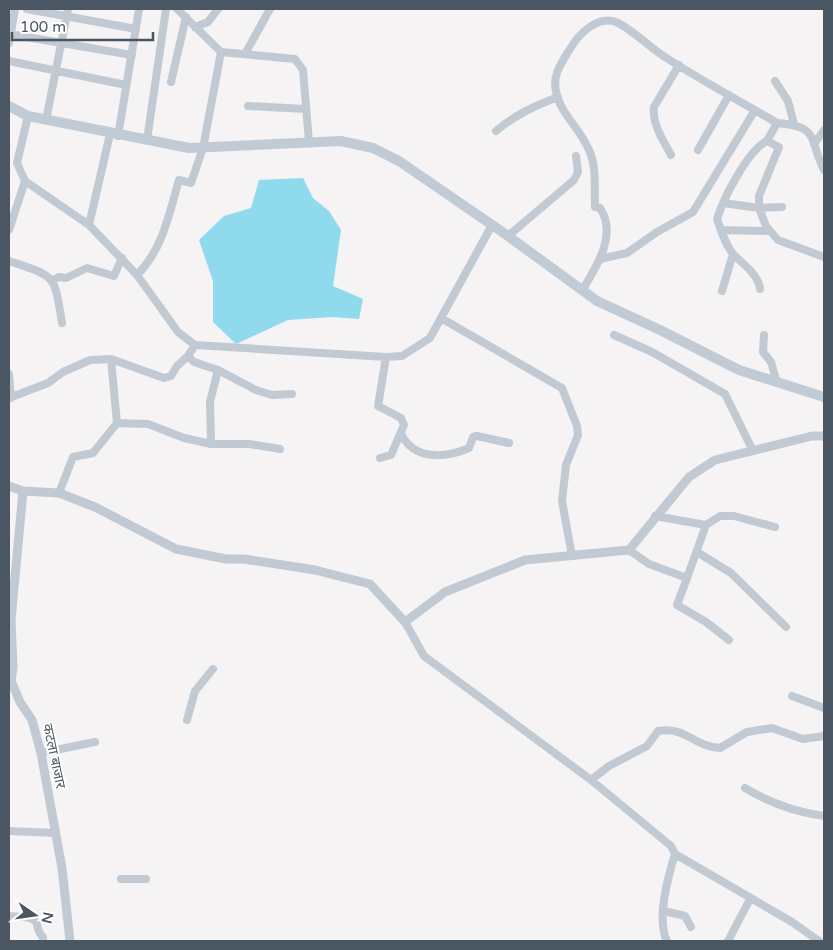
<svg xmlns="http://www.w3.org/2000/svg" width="833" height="950" viewBox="0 0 833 950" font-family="'Varela Round','Noto Sans Devanagari',sans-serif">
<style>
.water{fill:#90daee}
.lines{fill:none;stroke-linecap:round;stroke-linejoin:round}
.minor{stroke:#c1cad2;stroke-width:8}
.tertiary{stroke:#c1cad2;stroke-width:9}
.secondary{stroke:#c1cbd6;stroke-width:10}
.labels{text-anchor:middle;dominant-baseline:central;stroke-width:4;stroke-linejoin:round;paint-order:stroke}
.street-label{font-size:14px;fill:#4a5661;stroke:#fff}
</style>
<rect width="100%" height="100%" fill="#f5f3f3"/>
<path class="water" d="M303 178 313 198 329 211 341 230 333 286 363 299 359 319 332 317 288 320 236 344 213 322V281L199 240 224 216 251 208 259 180Z"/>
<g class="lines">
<path class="minor" d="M27 9 136 29
M177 9 221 52 295 59 303 70 309 142
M195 27 208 22 218 9
M9 34 132 55
M9 43 15 9
M245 54 270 9
M9 61 126 85
M775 81 788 101 794 124
M171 82 186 17
M248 106 305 109
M46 120 68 9
M777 123 767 141 779 147 759 196V208L766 226 778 240 824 257
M496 131C515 115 534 106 558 97
M118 136 139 9
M147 140 166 9
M814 144 824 130
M698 150 729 95
M671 155C663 140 652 124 654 107L679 65
M25 181 89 225 110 134
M723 203 759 208 782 207
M89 225 137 275 178 332 195 345 386 357 402 356 430 338 492 225
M9 230 25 181 17 163 28 116
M721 230 769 231
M508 236 574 180 578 172 576 156
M600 259 627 253 657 232 693 212 755 110
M9 261C56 277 54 273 62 323
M137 275C163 249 169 214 179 180L191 183 203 148 221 52
M53 280 59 277 66 278 87 268 114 276 122 258
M760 289C759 275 743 264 734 255 726 246 721 231 717 219 723 199 748 150 767 141
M582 291C596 267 618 235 600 208L595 207C594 188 597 167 589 150 581 129 560 114 556 91 552 75 562 62 570 49 578 35 597 15 616 22 632 29 650 48 665 57 702 81 740 101 777 123 820 127 808 137 824 170
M722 291 733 254
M441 318 562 388 577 426 578 435 566 465 562 501 572 556
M614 335 652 352 725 394 753 451
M764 335 763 352 771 362 777 383
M195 345 188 356 194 362 218 370 256 390 272 395 292 394
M9 374 11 398
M9 398 48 383 63 372 90 360 111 359 164 378 171 376 177 366 188 356
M117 423 148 424 184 438 211 444H249L280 449
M401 433C413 461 446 458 469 448L473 437 477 436 509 443
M211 444 210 402 218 370
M380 458 391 455 404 425 401 418 378 406 386 357
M59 493 73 457 93 453 117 423 111 359
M655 516 706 525 720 516H734L775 527
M629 550 649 564 687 578 706 525
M697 552 731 573 786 627
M687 578 677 605 706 622 729 640
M405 622 424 656 591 780 671 846 675 854 792 922 819 941
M792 696 824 708
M187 720 195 691 213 669
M41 753 95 742
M591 780 609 766 647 746 658 731C686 726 694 747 720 748L747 732 772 728 803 739 824 736
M745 788C770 803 795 812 824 816
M9 831 56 833
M121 879H146
M664 911 685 916 691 927
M9 916C16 917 32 915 36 922 39 929 37 932 43 937V941
M667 941C656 919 668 877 675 854
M728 941 750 899"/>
<path class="tertiary" d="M9 486 23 491 59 493 95 507 176 549 226 559H244L315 570 370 584 405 622 445 592 525 560 629 550 689 477 715 460 812 436H824
M23 491 11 620 13 667 11 681 20 702 32 720 41 753 62 868 70 941"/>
<path class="secondary" d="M9 106 28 116 189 148 341 141 373 148 399 161 508 236 597 301 660 330 739 370 824 397"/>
</g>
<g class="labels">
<g class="street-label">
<text transform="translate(54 756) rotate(78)">कटला बाजार</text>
</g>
</g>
<rect width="833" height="950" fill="none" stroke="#4a5661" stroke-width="20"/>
<g transform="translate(35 915) rotate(103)" stroke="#ffffff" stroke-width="4" paint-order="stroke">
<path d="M0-4L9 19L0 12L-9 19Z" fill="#4a5661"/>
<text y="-8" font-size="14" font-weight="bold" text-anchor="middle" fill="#4a5661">N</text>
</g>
<path d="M12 32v8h141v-8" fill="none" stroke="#4a5661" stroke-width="2.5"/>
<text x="20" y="32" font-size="15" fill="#4a5661" stroke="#ffffff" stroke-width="4" paint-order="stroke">100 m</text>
</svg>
